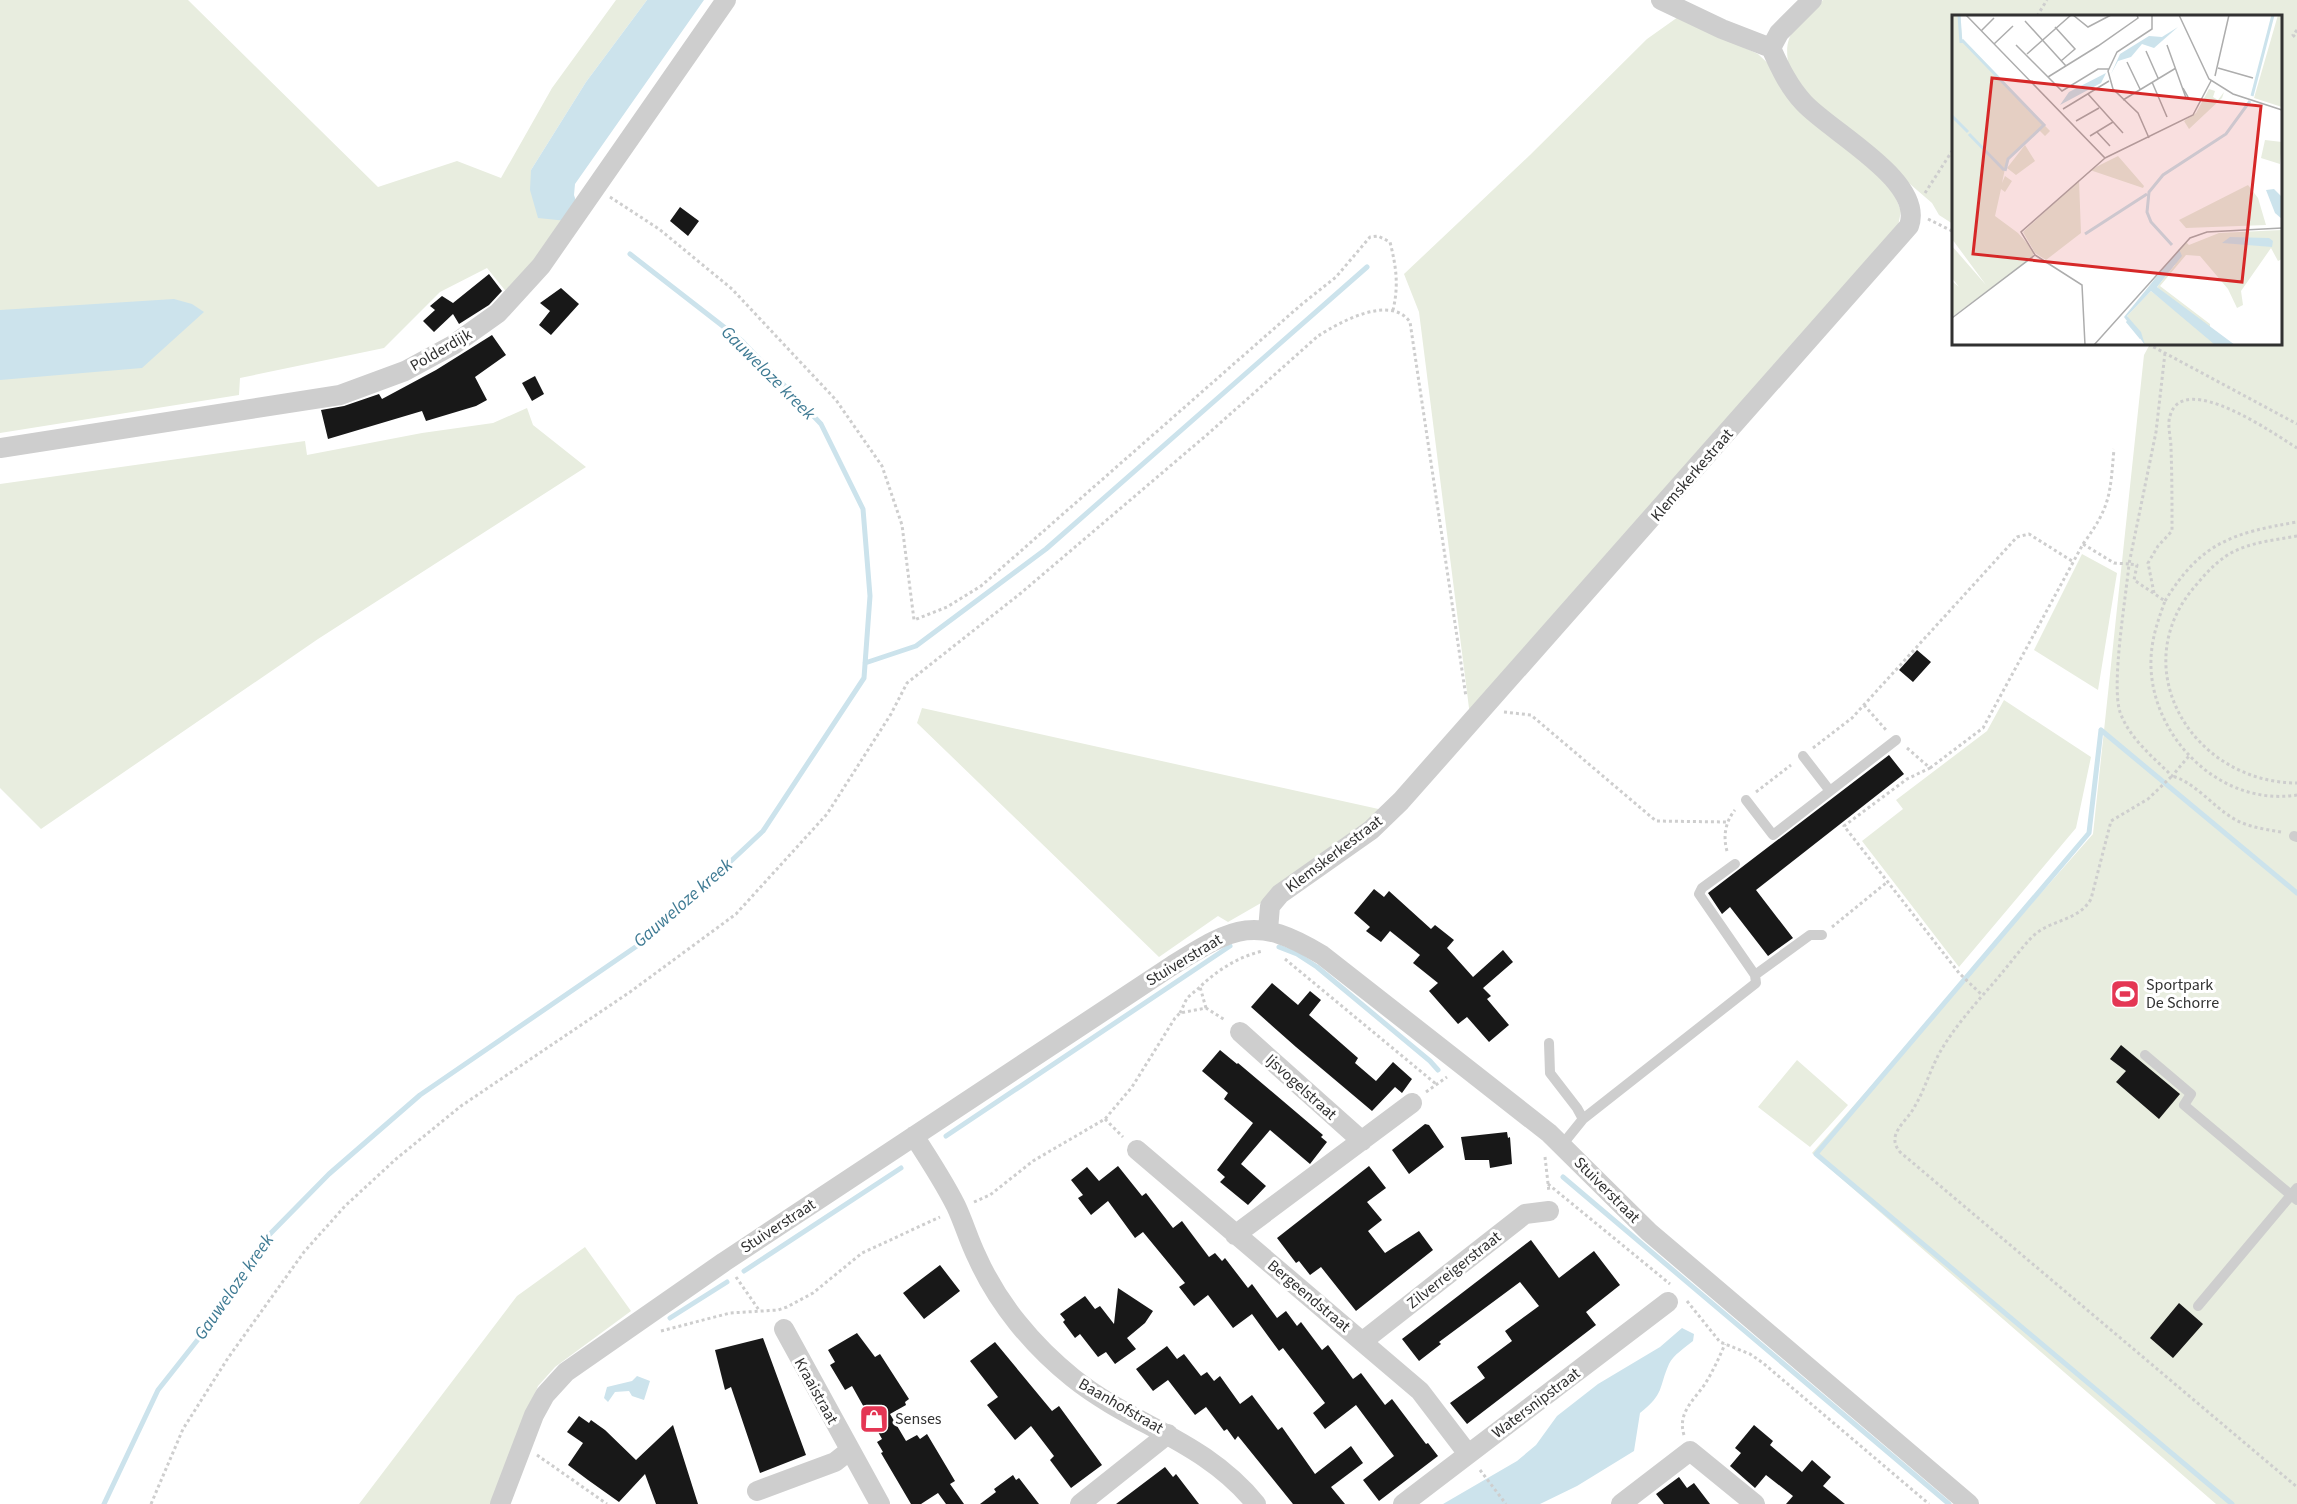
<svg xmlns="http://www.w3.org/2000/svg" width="2297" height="1504" viewBox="0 0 2297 1504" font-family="'Source Sans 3',sans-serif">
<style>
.green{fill:#e8eddf}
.water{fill:#cce3ec}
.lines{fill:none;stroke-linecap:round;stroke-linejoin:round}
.stream{stroke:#cce3ec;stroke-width:5}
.building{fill:#181818}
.path{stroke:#cecece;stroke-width:3;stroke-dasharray:3 3;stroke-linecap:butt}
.service{stroke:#cecece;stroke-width:10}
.minor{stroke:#cecece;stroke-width:20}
.labels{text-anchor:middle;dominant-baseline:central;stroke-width:6;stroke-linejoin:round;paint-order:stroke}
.street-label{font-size:16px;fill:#313131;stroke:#fff}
.poi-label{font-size:16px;fill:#313131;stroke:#fff;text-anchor:start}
.water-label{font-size:18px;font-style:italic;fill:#3e7a93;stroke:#fff}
.inset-river{fill:none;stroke:#cce3ec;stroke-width:3}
.inset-road{fill:none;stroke:#adadad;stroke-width:1.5}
.view{fill:#d62828;fill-opacity:0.15;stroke:#d62828;stroke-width:3}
.inset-edge{fill:none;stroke:#313131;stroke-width:3}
</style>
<rect width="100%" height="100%" fill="#fff"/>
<path class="green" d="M0 0H188L378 187 457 161 501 178 552 88 616 0H647L586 82 531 170 567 221 508 294 487 268 440 292 384 348 240 378 239 395 0 433Z
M1823 0H2297V1504H2216L1812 1153 2093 834 2144 355 2150 344H2280V16H1954L1953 224 1939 215 1932 203 1794 84C1778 37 1791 30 1823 0Z
M1678 17 1758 54 1887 176 1901 211 1897 231 1470 716 1419 312 1404 274 1530 155 1647 39Z
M527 408 533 425 586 467 318 639 41 829 0 788V484L305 441 307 455 422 433 493 423Z
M2082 554 2117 573 2098 690 2034 650Z
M2004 700 2091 757 2076 828 1959 967 1862 841 1903 809 1896 800 1987 731Z
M922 708 1383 810 1276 889 1261 903 1228 922 1218 916 1159 957 917 723Z
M1797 1060 1848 1105 1810 1147 1758 1107Z
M585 1247 631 1311 555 1367 538 1386 490 1504H359L517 1296Z"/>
<path class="water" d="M647 0H704L575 184 574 195 577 204 567 221 538 218 530 190 531 170 586 82Z
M174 299 192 304 204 312 142 368 0 380V310Z
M1682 1328 1694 1334 1693 1341C1686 1347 1673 1355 1669 1364 1658 1389 1665 1393 1640 1413L1634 1451 1577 1486 1540 1504H1443L1517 1461 1536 1445 1557 1416 1598 1384 1660 1347Z
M637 1376 650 1381 644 1400 632 1396 629 1391 615 1392 608 1402 604 1398 607 1387 632 1381Z"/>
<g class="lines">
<path class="stream" d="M865 663 916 646 1046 549 1367 267
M2101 730 2089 833 1816 1154 2232 1504
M2101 730 2297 893
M1279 947 1297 954 1317 967 1430 1061 1438 1070
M946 1136 1230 946
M1563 1177 1949 1504
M744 1271 901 1168
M670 1318 727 1282
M104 1504 158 1390 207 1328 267 1237 329 1174 420 1095 650 937 763 831 864 678 870 596 863 509 821 424 742 341 630 254"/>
</g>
<path class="building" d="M680 207 699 221 688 236 670 221Z
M489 274 502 291 489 305 459 324 453 314 434 332 423 321 435 310 430 306 442 296 453 303Z
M561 288 579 304 551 335 539 325 550 311 540 303Z
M492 335 506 355 475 377 487 400 476 406 426 421 422 411 328 439 321 410 344 406 379 394 382 399 436 370Z
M535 376 544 394 532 401 522 383Z
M1917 650 1931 662 1913 682 1899 670Z
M1889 755 1904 774 1756 890 1793 938 1768 956 1730 907 1722 914 1708 893Z
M1374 889 1384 897 1389 891 1431 929 1435 925 1454 940 1447 948 1473 977 1503 950 1513 962 1483 988 1491 996 1487 999 1509 1025 1489 1042 1467 1017 1458 1024 1429 991 1438 983 1413 963 1420 955 1390 931 1381 942 1366 931 1370 927 1354 913Z
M1272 983 1298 1005 1310 991 1321 1000 1309 1015 1358 1058 1355 1063 1376 1081 1393 1062 1412 1079 1402 1093 1395 1087 1372 1111 1296 1047 1251 1007Z
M2121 1045 2180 1094 2159 1119 2116 1082 2126 1071 2110 1059Z
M1220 1050 1237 1064 1238 1063 1323 1135 1321 1137 1327 1142 1310 1164 1270 1130 1241 1164 1266 1186 1248 1205 1220 1182 1225 1177 1217 1170 1253 1123 1224 1099 1228 1093 1202 1071Z
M1425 1124 1429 1125 1444 1147 1409 1174 1392 1150Z
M1507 1132 1508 1138 1510 1137 1512 1164 1490 1168 1489 1160H1465L1461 1137Z
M1118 1166 1142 1196 1146 1193 1173 1228 1182 1221 1209 1257 1215 1253 1222 1261 1225 1258 1248 1288 1252 1284 1277 1318 1286 1311 1297 1326 1301 1322 1322 1350 1328 1345 1353 1379 1361 1373 1385 1405 1392 1399 1426 1444 1428 1443 1438 1456 1379 1501 1363 1480 1394 1456 1356 1405 1325 1429 1313 1413 1325 1403 1283 1348 1279 1351 1252 1314 1233 1328 1208 1295 1194 1306 1179 1287 1185 1283 1143 1232 1135 1238 1108 1201 1091 1215 1078 1198 1083 1195 1071 1180 1087 1167 1099 1181Z
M1369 1166 1386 1188 1367 1202 1382 1220 1368 1231 1385 1253 1419 1231 1433 1250 1356 1311 1321 1267 1310 1275 1299 1261 1296 1263 1277 1238Z
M1531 1240 1559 1278 1594 1251 1620 1285 1586 1312 1596 1325 1467 1424 1450 1403 1485 1378 1477 1367 1512 1341 1505 1331 1539 1306 1520 1282 1439 1342 1441 1344 1419 1361 1402 1339Z
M940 1265 960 1291 924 1319 903 1293Z
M1118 1288 1153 1311 1145 1323 1127 1338 1136 1349 1115 1364 1106 1352 1098 1357 1080 1334 1075 1338 1063 1322 1065 1320 1060 1314 1085 1296 1095 1309 1100 1306 1114 1324Z
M2179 1303 2203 1324 2173 1358 2150 1338Z
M857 1333 875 1357 880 1354 909 1399 905 1402 906 1405 890 1414 906 1441 917 1435 920 1439 927 1434 955 1481 950 1484 964 1504H946L938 1493 921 1504H911L881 1453 883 1452 877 1442 882 1439 861 1402 852 1386 845 1390 830 1365 835 1362 828 1350Z
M763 1338 806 1455 760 1473 731 1387 725 1390 715 1350Z
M995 1342 1052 1411 1059 1406 1102 1465 1071 1488 1050 1460 1054 1456 1031 1426 1015 1440 987 1405 998 1397 970 1361Z
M1167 1346 1177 1359 1184 1354 1201 1376 1207 1372 1214 1381 1220 1376 1240 1404 1252 1395 1278 1430 1282 1427 1315 1474 1351 1446 1363 1463 1331 1487 1345 1504H1293L1238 1436 1235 1440 1227 1429 1224 1431 1206 1407 1195 1415 1168 1380 1153 1391 1136 1369Z
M579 1416 589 1423 591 1420 605 1430 636 1460 673 1425 698 1504H656L645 1474 619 1502 588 1480 568 1465 583 1443 567 1432Z
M1754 1425 1773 1441 1770 1445 1802 1472 1812 1460 1831 1477 1823 1486 1845 1504H1786L1793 1496 1766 1475 1755 1488 1730 1466 1741 1453 1735 1448Z
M1165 1467 1173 1477 1176 1474 1199 1504H1116Z
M1013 1475 1016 1480 1019 1478 1039 1504H980L996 1492 994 1489Z
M1679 1477 1687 1488 1694 1483 1710 1504H1664L1656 1494Z"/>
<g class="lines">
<path class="path" d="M2037 16 2047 0
M2297 30 2293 35 2297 39
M1925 193 1954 148
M610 197 659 229 732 289 836 400 882 466 902 525 914 620 947 607 981 586 1302 304 1336 277 1370 237 1378 236 1390 242C1396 266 1399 285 1393 310
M1928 219 1954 232
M2148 344 2297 424
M2165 353 2156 432 2129 564 2137 565 2134 580 2165 601C2157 623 2150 643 2151 668 2154 740 2222 807 2297 795
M2297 536C2275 540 2251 542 2231 553 2217 561 2207 572 2197 584 2122 667 2193 783 2297 783
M2083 544C2111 506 2110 494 2114 449
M2154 593 2148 563 2158 546 2172 531C2172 503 2172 475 2171 448 2171 438 2167 425 2170 416 2183 369 2276 435 2297 448
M2165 601C2201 542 2233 533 2297 522
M1864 705 1886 730
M1504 712 1531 715 1656 821 1727 822
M1813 748 1852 718 2017 537 2029 534 2072 561
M1907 748 1930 768 1907 779 1844 826 1959 973 1982 995
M1930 768 1983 728 2083 544 2114 563 2129 564C2126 597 2111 684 2120 712 2129 738 2153 757 2172 776L2189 756
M1756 792 1791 765
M2281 832C2264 829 2246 827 2231 817 2212 805 2194 782 2172 776L2148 799 2111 821 2091 899C2078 922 2049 919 2031 938 2019 951 2008 966 1996 980 1976 1003 1955 1026 1940 1052 1930 1070 1925 1089 1915 1106 1907 1122 1885 1134 1900 1152L2297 1487
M1727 851C1723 837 1725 822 1735 810
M1832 927 1886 883
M1285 959 1436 1084
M1206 1008 1200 987C1217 970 1240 956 1263 951
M1180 1013 1187 998 1200 987
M1426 1092 1447 1077
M1105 1119 1123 1137
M1545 1157 1549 1192
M1548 1184 1670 1284
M974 1202 990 1195 1033 1161 1105 1119 1132 1087 1175 1018 1180 1013 1206 1008 1225 1020
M736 1277 759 1310
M1687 1301 1720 1342 1750 1354 1763 1363 1929 1504
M661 1331 730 1313 778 1310 787 1307 813 1293 862 1253 940 1217
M1684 1435C1677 1413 1694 1400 1705 1384 1713 1371 1719 1358 1725 1344
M537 1455 607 1504
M1480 1470 1506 1504
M151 1504 183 1429 228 1358 304 1252 345 1206 396 1159 461 1106 630 992 736 914 827 814 891 714 907 683 1021 593 1209 433 1318 336C1340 322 1390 294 1410 322L1466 697"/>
<path class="service" d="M1803 756 1830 791
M1746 800 1773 835 1896 740
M2294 836 2297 837
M1755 975 1810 935H1822
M1549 1043 1550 1073 1577 1108 1583 1119
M2145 1055 2191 1094 2184 1105 2297 1200
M1562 1145 1583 1119 1756 983 1755 975 1699 894 1702 888 1735 864
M2198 1306 2297 1188"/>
<path class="minor" d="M1661 0 1722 29 1771 48
M1771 48 1779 33 1812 0
M0 448 340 395 405 371 453 345 498 313 541 266 726 0
M1268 930 1270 906 1280 894 1371 830 1401 801 1909 226C1925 181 1832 133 1804 103 1789 87 1780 68 1771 48
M1240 1032 1362 1141
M914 1136C929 1159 944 1182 956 1206 964 1223 969 1241 977 1257 998 1304 1033 1346 1073 1378 1133 1426 1204 1440 1256 1504
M1137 1150 1420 1391 1468 1454
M1235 1235 1412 1103
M784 1329 880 1504
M1363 1341 1525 1214 1549 1211
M757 1491 835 1462 849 1451
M500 1504 534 1415 545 1395 566 1372 724 1262 1173 965C1235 926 1256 915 1322 955L1549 1133 1649 1232 1969 1504
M1080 1504 1168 1434
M1403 1504 1668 1302
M1621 1504 1690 1451 1755 1504"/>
</g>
<defs>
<g id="stadium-square" transform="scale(1.5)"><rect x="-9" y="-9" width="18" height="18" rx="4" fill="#e43654" stroke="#fff"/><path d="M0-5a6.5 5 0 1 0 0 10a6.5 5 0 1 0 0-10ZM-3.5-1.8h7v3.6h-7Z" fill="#fff"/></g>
<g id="shop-square" transform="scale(1.5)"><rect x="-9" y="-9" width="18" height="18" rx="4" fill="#e43654" stroke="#fff"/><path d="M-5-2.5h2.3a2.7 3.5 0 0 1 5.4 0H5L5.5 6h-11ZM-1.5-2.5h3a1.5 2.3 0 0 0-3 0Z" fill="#fff"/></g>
</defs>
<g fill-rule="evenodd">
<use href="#stadium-square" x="2125" y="994"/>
<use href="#shop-square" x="874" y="1419"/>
</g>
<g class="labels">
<g class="street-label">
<text transform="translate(441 350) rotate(-30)">Polderdijk</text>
<text transform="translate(1692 475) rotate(-49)">Klemskerkestraat</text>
<text transform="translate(1334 854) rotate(-37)">Klemskerkestraat</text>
<text transform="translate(1184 960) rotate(-31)">Stuiverstraat</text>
<text transform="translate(1301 1087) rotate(42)">Ijsvogelstraat</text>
<text transform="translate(1607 1190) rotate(45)">Stuiverstraat</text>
<text transform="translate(778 1226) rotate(-33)">Stuiverstraat</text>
<text transform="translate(1454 1270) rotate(-38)">Zilverreigerstraat</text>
<text transform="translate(1309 1296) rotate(40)">Bergeendstraat</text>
<text transform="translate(816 1391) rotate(61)">Kraaistraat</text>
<text transform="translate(1536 1403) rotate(-37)">Watersnipstraat</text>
<text transform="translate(1121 1406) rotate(30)">Baanhofstraat</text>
</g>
<g class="poi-label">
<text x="2146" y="985">Sportpark<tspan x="2146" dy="18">De Schorre</tspan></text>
<text x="895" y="1419">Senses</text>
</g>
<g class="water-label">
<text transform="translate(768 373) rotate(45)">Gauweloze kreek</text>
<text transform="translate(683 903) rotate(-41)">Gauweloze kreek</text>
<text transform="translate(234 1287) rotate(-55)">Gauweloze kreek</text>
</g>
</g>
<g transform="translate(1952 15)">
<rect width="330" height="330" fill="#fff"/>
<path d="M0 0H8L10 24 98 116 93 121 87 115 55 144 50 168 53 161 60 166 53 177 49 174 43 201 66 218 81 235V242L0 302V266L7 272 0 263V231L34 270 0 224ZM326 0H330V92L302 83ZM257 74 263 76 261 82 266 85 272 77 270 83 237 114 232 106 244 98ZM313 125 330 127 328 149 309 143ZM73 130 83 146 64 160 55 153ZM166 141 192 171 191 173 138 155ZM127 165 129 218 94 245 83 238 71 217ZM296 170 306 183 314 210 234 213 227 205ZM330 215V244L326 246 319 233 289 276 291 290 285 293 276 274 248 241 234 240 208 271 258 309V315L205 272 223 250 227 234 234 227 237 230 267 218ZM199 276 262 327 264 330H193L175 301Z" fill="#e8eddf"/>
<path d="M226 12 202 33 190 29 179 42 166 46 159 59 168 39 197 21 210 22ZM154 58 149 68 108 90 117 77ZM322 174 329 181 330 204 323 198 314 175ZM278 222 317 223 321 226 320 232 270 228ZM227 234 230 241 205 272 283 330 262 329 199 276 175 301 189 317 193 330 172 302Z" fill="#cce3ec"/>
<path class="inset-river" d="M7 0 9 28M10 25 92 110 56 144 53 156M300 81 321 0M0 101 16 117M17 119 52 155M133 219 195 179M220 230 199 207 195 197 197 177 211 160 274 119 298 86M175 306 189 323"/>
<path class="inset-road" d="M14 0 153 143 241 100 259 66M121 0 136 12 159 0M227 0 257 64 281 79 330 95M73 6 114 51M103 12 123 34 109 46M29 16 42 3M42 29 61 11M64 30 110 76 146 54H157M215 30 234 83 236 82 231 73M194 36 206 63M75 39 119 0M175 47 188 74M266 53 301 63M263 61 277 0M96 62 146 31 186 3 185 0M200 67 215 102M136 79 171 118M171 85 224 53M111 94 157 66M124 106 147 93M145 117 158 131M138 121 161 107M197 123 186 98 161 74 156 56 165 37 200 14V0M83 240 69 217 153 143M83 240 130 270 133 330M0 303 83 240M142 330 238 223 255 217 330 213"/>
<path class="view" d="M40 63 309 91 290 267 21 239Z"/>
<rect width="330" height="330" class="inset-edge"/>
</g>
</svg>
